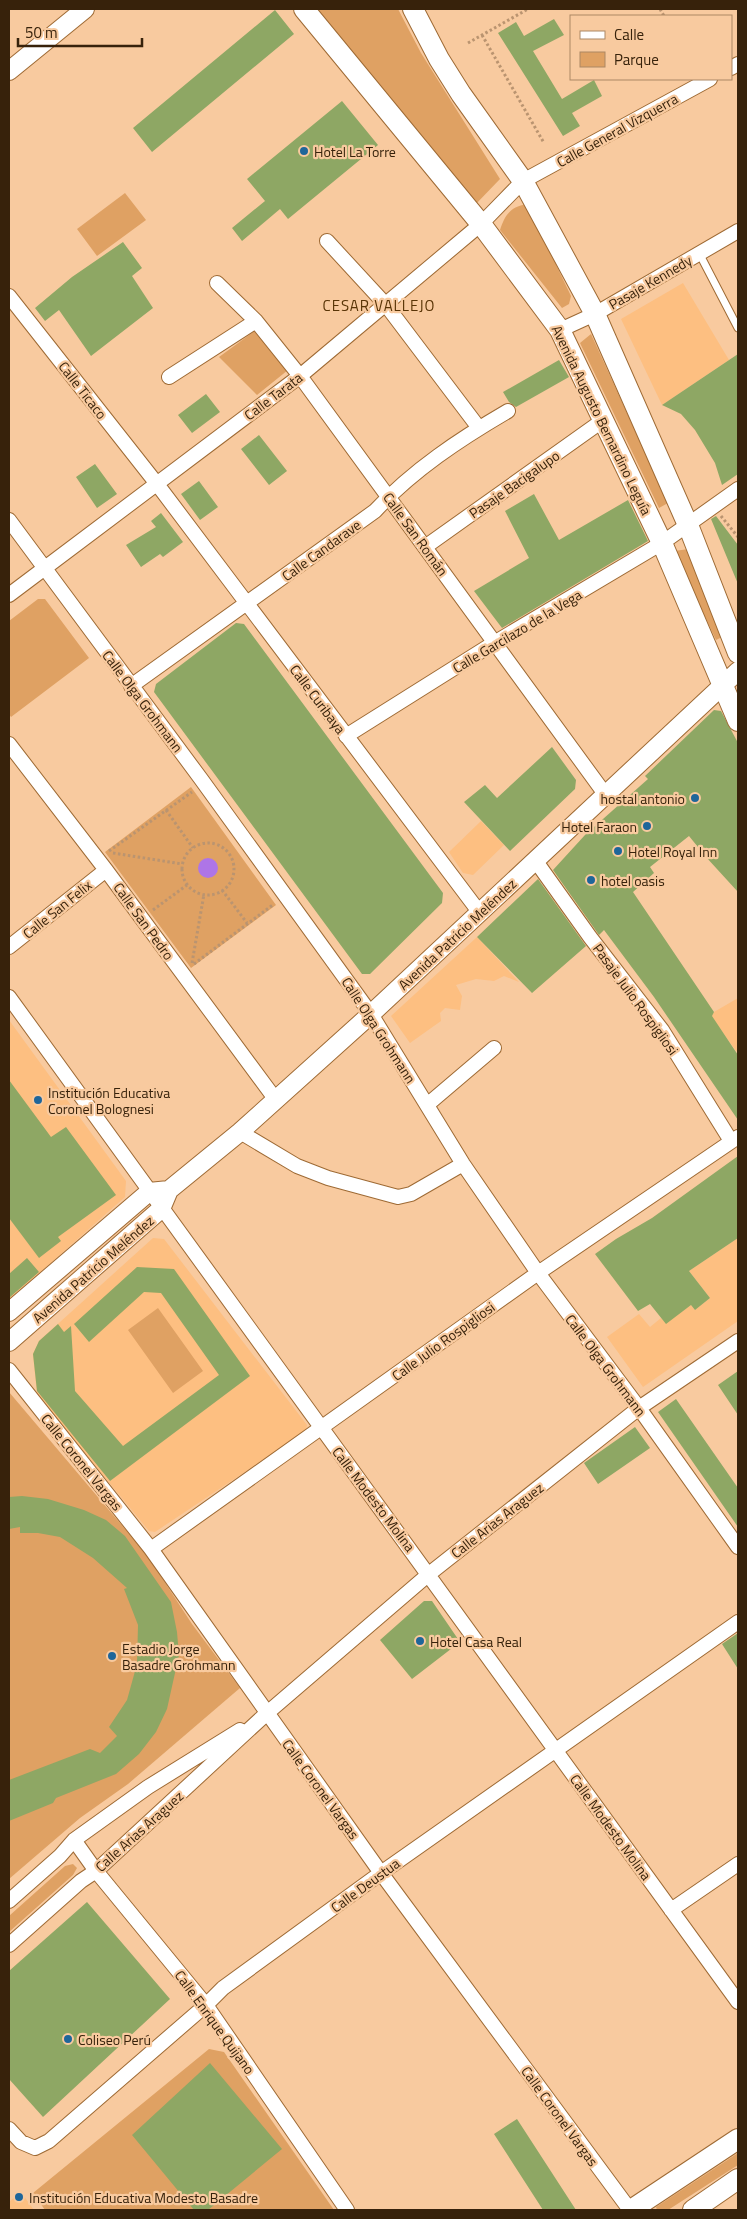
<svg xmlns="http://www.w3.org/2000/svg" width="747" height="2219" viewBox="0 0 747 2219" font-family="'Titillium Web',sans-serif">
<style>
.built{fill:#fdbf81}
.green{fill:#dfa163}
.water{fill:#ae75e7}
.building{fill:#8ea764}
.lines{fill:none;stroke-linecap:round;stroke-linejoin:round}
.service-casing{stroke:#9e6a34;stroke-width:9}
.minor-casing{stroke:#9e6a34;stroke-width:16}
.tertiary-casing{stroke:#9e6a34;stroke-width:20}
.secondary-casing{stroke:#9e6a34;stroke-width:22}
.path{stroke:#ba9470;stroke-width:3;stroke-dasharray:2.5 2.5;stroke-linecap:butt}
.service{stroke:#fff;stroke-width:7}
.minor{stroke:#fff;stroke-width:14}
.tertiary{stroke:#fff;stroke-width:18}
.secondary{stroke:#fff;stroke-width:20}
.poi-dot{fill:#1f669a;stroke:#f8ca9f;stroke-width:2}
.labels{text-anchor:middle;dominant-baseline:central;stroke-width:4.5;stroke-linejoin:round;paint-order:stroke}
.street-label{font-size:14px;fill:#37220b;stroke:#f8ca9f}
.poi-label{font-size:14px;fill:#37220b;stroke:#f8ca9f;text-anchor:start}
.neighbourhood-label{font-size:15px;letter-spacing:1px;fill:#593406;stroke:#f8ca9f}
</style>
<rect width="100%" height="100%" fill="#f8ca9f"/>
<path class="built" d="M683 283 729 360 662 405 621 319Z
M481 821 504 845 473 875 463 873 449 852Z
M477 937 519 982 504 976 494 981 476 979 456 985 462 996 460 1010 445 1008 440 1013 441 1021 410 1043 391 1016Z
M738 998V1050L736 1051 711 1016 714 1012Z
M9 1020 126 1181 125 1197 9 1300Z
M153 1238 164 1239 307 1425 306 1431 155 1532 149 1531 37 1395 33 1354 39 1341Z
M738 1238V1321L643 1387 607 1337 639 1314 650 1327 661 1318 666 1323 691 1305 695 1310 710 1298 689 1271Z
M20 2192H21L34 2210H9V2202Z"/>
<path class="green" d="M315 9H398L421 53 500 179 474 206Z
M125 193 146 220 97 256 77 229Z
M527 204 571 296 569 304 562 308 500 230C505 215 510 207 527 204Z
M256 330 288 370 257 395 219 357Z
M591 334 668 503 659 508 580 343Z
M689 549 724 636 716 640 674 551Z
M38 599H45L89 658 11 717 9 714V621Z
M191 787 276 905 191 968 105 852Z
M158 1308 203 1371 173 1393 128 1330Z
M9 1392 147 1555 192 1624 240 1688 128 1784 80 1818 9 1879Z
M73 1864 77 1868 73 1875 9 1932V1916L65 1866Z
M209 2049 224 2052 334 2210H45L33 2193Z
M738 2153V2165L668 2210H657L656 2207Z"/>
<path class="water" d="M198 868a10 10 0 1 1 20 0a10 10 0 1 1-20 0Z"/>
<path class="building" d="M275 10 294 34 152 152 133 128Z
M554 19 564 35 533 51 562 99 594 80 602 96 572 113 580 126 563 136 498 33 516 22 524 36Z
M342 101 378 145 288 219 280 209 242 241 232 228 265 201 247 179Z
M123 242 142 268 132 276 153 308 91 356 59 310 45 321 35 308 72 277Z
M738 354V474L722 485 715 463 695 430 681 414 662 405Z
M559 360 569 377 516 407 509 402 503 392Z
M206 394 220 412 192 433 178 415Z
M259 435 287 471 269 485 241 449Z
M95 464 117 494 97 508 76 477Z
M199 481 218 507 200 520 181 494Z
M534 494 559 540 628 500 648 541 502 628 474 591 529 558 505 511Z
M161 513 183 542 163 557 160 554 141 567 126 545 156 527 151 521Z
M716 516 738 545V584L711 519Z
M236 623 244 624 443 893 442 903 370 974H362L154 692 156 684Z
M714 710 721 711 738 743V892L706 857 689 836 650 867 654 873 633 892 714 1012 712 1016 738 1055V1120L654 997 604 930 599 935 553 870 585 835 648 779 645 776Z
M552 747 576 780 575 789 510 851 464 802 485 785 497 798Z
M538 879 586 946 532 993 477 937Z
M9 1080 51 1137 66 1127 116 1195 58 1237 61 1241 39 1258 9 1218Z
M738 1156V1238L689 1271 710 1298 695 1310 691 1305 666 1324 650 1304 638 1311 595 1254 616 1239 652 1218Z
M27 1258 39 1272 9 1298V1274Z
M137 1267 174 1269 250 1376 110 1481 37 1391 33 1354 39 1341 58 1324 64 1332 71 1326 75 1391 123 1446 219 1375 161 1293 144 1292 89 1342 74 1324Z
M738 1371V1415L718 1385Z
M676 1399 738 1488V1527L658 1412Z
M635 1427 650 1448 598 1484 584 1463Z
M22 1496 48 1499 84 1510 106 1520 125 1536 171 1602 177 1632 179 1655 167 1709 156 1732 139 1754 116 1774 56 1798 53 1803 9 1821V1780L90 1749 100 1753 117 1736 109 1727 127 1700 137 1664 138 1625 124 1589 127 1588 93 1558 60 1537 38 1533H20V1527L9 1529V1497Z
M424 1601H432L460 1642 412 1679 380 1640Z
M738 1633V1669L722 1644Z
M87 1902 170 1999 43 2117 9 2079V1971Z
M210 2063 282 2149 208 2210H194L132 2135Z
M517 2119 576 2210H543L494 2134Z"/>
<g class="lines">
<g class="service-casing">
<path id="service" d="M699 253 738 328"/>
</g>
<g class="minor-casing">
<path id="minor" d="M731 68 738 64
M327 241 386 305 479 428
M217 283 256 321 300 376 605 794
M9 296 157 484 480 913
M560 330 595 314 738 231
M169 377 256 321
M9 520 201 779 371 1014 463 1164 538 1273 639 1408 738 1547
M425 547 602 421
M9 595 300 376 481 224 523 181 710 79
M131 686 375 511C413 470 460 439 508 411
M346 736 494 643 662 543 738 489
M9 744 106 870 276 1100
M535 860 590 937 662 1030 731 1141
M9 947 106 870
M9 997 738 2002
M427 1105 494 1048
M240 1132 297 1166 328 1178 398 1197 411 1194 463 1164
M9 1370 151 1549 381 1873 630 2210
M151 1549 538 1273 738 1137
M74 1840 96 1871 206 2005 347 2210
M9 1901 60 1856 74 1840 148 1787 240 1730
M671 1910 738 1864
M9 1945 81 1881 96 1871 266 1714 429 1574 639 1408 738 1341
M9 2129 21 2142 35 2148 49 2141 206 2005 223 1988 381 1873 738 1622"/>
</g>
<g class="tertiary-casing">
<path id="tertiary" d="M9 71 85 9
M9 1312 149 1192 169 1190
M9 1342 161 1209 169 1190 240 1132 371 1014 738 671"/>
</g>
<g class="secondary-casing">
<path id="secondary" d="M304 9 481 224 560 330 662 543 738 721
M413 9 439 59 461 94 523 181 595 314 688 525 738 653
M631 2210 738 2139
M693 2210 738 2179"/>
</g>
<path class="path" d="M660 9 664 16
M482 35 544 143
M468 43 528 9
M721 516 738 537
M166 810 193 848
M182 869a26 26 0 1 1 52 0a26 26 0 1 1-52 0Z
M109 851 192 792
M113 853 182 864
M222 890 247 923
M153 910 187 885
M192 963 204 894
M194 964 274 904"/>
<use href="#service" class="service"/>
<use href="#minor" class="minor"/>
<use href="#tertiary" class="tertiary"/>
<use href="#secondary" class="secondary"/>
</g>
<g class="poi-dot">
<circle cx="304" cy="151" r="5"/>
<circle cx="695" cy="798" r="5"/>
<circle cx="647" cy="826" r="5"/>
<circle cx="618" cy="851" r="5"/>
<circle cx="591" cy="880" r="5"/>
<circle cx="38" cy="1100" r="5"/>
<circle cx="420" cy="1641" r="5"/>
<circle cx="112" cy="1656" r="5"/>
<circle cx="68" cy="2039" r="5"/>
<circle cx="19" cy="2197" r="5"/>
</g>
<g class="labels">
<g class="street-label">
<text transform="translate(617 130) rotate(-29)">Calle General Vizquerra</text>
<text transform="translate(650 282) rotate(-30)">Pasaje Kennedy</text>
<text transform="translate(83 390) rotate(52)">Calle Ticaco</text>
<text transform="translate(273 396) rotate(-37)">Calle Tarata</text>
<text transform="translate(602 420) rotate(64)">Avenida Augusto Bernardino Leguía</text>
<text transform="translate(514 484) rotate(-35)">Pasaje Bacigalupo</text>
<text transform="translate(416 534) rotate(54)">Calle San Román</text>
<text transform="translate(321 550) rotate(-36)">Calle Candarave</text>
<text transform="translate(517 631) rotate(-31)">Calle Garcilazo de la Vega</text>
<text transform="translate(318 699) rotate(53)">Calle Curibaya</text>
<text transform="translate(143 701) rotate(53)">Calle Olga Grohmann</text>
<text transform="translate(57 909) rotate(-39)">Calle San Felix</text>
<text transform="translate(144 921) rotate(54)">Calle San Pedro</text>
<text transform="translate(457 934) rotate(-43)">Avenida Patricio Meléndez</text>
<text transform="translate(636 999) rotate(54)">Pasaje Julio Rospigliosi</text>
<text transform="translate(379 1030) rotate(57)">Calle Olga Grohmann</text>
<text transform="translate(93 1269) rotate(-41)">Avenida Patricio Meléndez</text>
<text transform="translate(443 1341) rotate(-36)">Calle Julio Rospigliosi</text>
<text transform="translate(606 1365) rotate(53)">Calle Olga Grohmann</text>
<text transform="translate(82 1462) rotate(51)">Calle Coronel Vargas</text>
<text transform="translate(374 1499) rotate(53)">Calle Modesto Molina</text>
<text transform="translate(497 1520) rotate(-38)">Calle Arias Araguez</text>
<text transform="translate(321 1789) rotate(54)">Calle Coronel Vargas</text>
<text transform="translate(611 1827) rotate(54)">Calle Modesto Molina</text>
<text transform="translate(139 1831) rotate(-42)">Calle Arias Araguez</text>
<text transform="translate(365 1885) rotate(-36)">Calle Deustua</text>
<text transform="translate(215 2022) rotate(54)">Calle Enrique Quijano</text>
<text transform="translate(560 2116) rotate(54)">Calle Coronel Vargas</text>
</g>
<g class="poi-label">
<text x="314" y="151">Hotel La Torre</text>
<text x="685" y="798" text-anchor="end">hostal antonio</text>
<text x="637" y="826" text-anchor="end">Hotel Faraon</text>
<text x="628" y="851">Hotel Royal Inn</text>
<text x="601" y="880">hotel oasis</text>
<text x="48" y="1092">Institución Educativa<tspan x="48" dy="16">Coronel Bolognesi</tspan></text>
<text x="430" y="1641">Hotel Casa Real</text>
<text x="122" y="1648">Estadio Jorge<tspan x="122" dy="16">Basadre Grohmann</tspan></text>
<text x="78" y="2039">Coliseo Perú</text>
<text x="29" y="2197">Institución Educativa Modesto Basadre</text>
</g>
<g class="neighbourhood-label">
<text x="379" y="305">CESAR VALLEJO</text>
</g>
</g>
<rect width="747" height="2219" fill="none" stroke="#37220b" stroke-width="20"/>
<rect x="570" y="15" width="162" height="65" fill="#f8ca9f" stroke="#ab8764"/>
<rect x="580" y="31" width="25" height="8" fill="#ffffff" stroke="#ab8764"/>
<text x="614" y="40" font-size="15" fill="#37220b">Calle</text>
<rect x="580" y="52" width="25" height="15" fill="#dfa163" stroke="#ab8764"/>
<text x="614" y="65" font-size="15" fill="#37220b">Parque</text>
<path d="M18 38v8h124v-8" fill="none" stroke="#37220b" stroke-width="2.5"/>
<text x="25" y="38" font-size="15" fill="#37220b" stroke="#f8ca9f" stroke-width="4" paint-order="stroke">50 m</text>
</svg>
